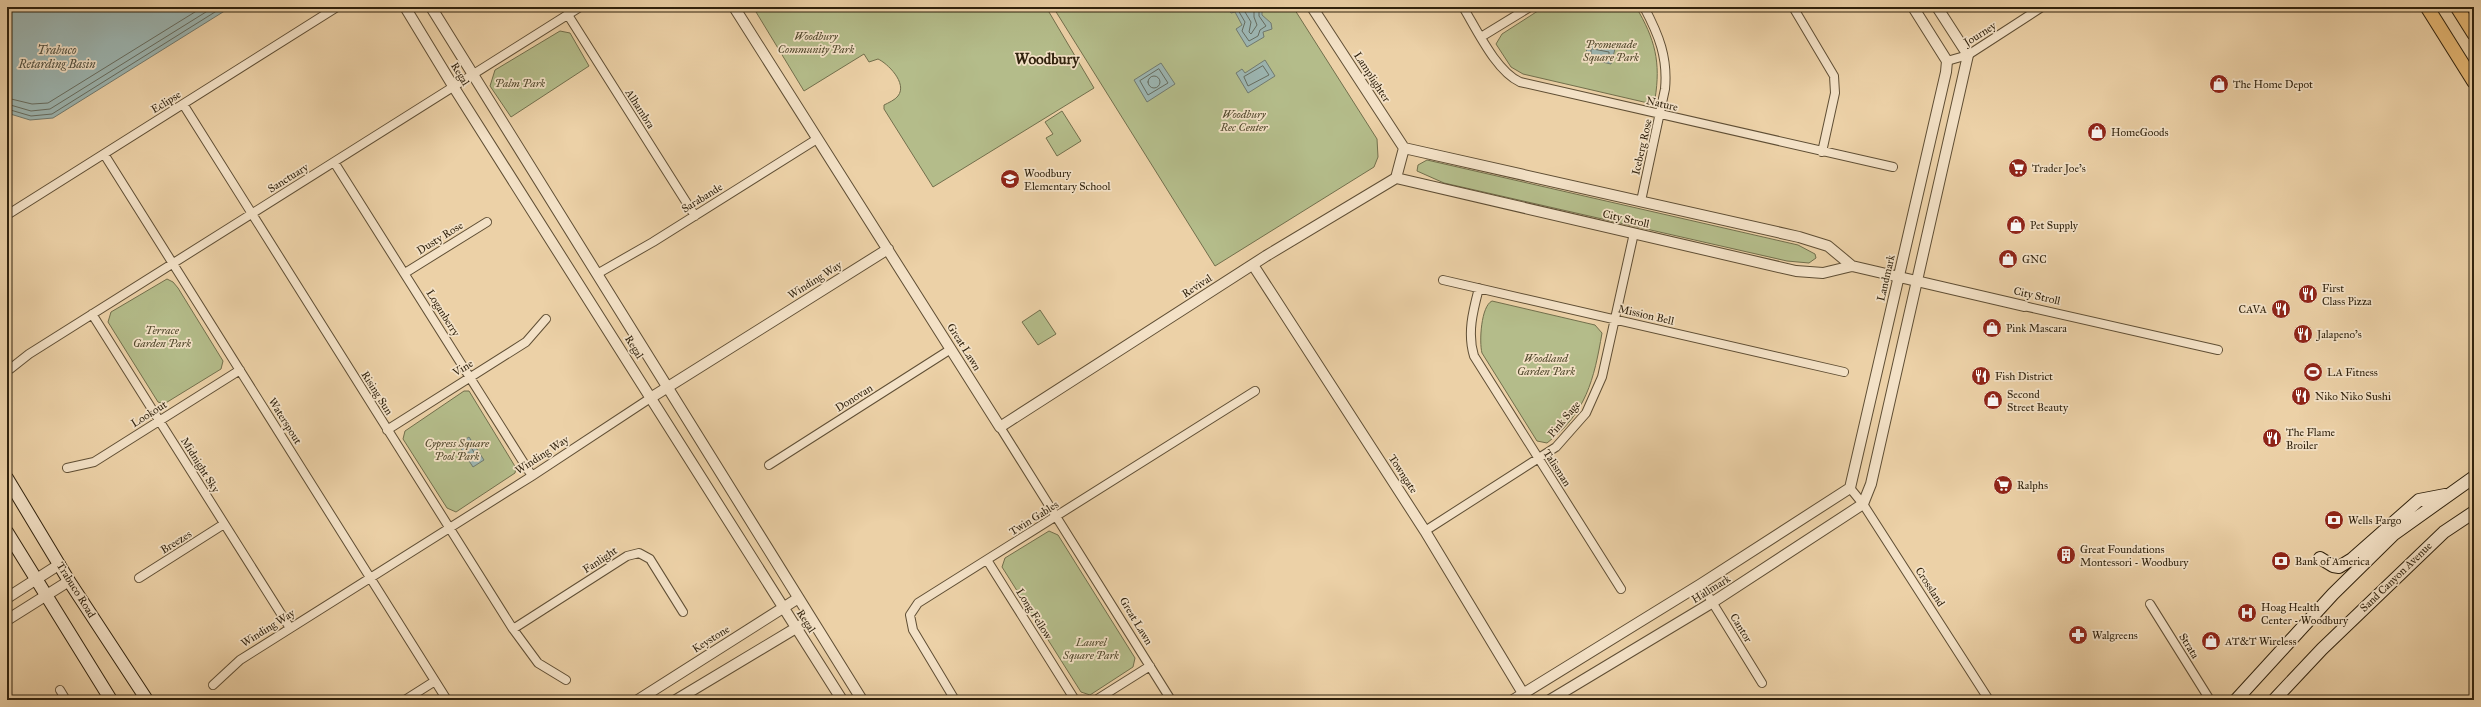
<svg xmlns="http://www.w3.org/2000/svg" width="2481" height="707" viewBox="0 0 2481 707" font-family="'IM FELL Great Primer',serif">
<style>
.green{fill:#b4bc8a;stroke:#726f4c}
.water{fill:#9cb5b1;stroke:#717a6f}
.lines{fill:none;stroke-linecap:round;stroke-linejoin:round}
.shore{stroke:#666c5f;stroke-width:1}
.minor-casing{stroke:#5f4e34;stroke-width:10}
.tertiary-casing{stroke:#5f4e34;stroke-width:12}
.secondary-casing{stroke:#30220d;stroke-width:14}
.primary-casing{stroke:#30220d;stroke-width:15}
.minor{stroke:#f3e1c6;stroke-width:8}
.tertiary{stroke:#f3e1c6;stroke-width:10}
.secondary{stroke:#f3e1c6;stroke-width:12}
.primary{stroke:#e6b874;stroke-width:13}
.labels{text-anchor:middle;dominant-baseline:central;stroke-width:3.5;stroke-linejoin:round;paint-order:stroke}
.street-label{font-size:11px;fill:#30220d;stroke:#f3e1c6}
.park-label{font-size:11px;font-style:italic;fill:#51482c;stroke:#f3e1c6}
.poi-label{font-size:11px;fill:#30220d;stroke:#f3e1c6;text-anchor:start}
.water-label{font-size:12px;font-style:italic;fill:#504e3e;stroke:#f3e1c6}
.district-label{font-size:15px;font-weight:bold;fill:#30220d;stroke:#f3e1c6}
</style>
<rect width="100%" height="100%" fill="#ecd1a7"/>
<filter id="stains"><feTurbulence type="fractalNoise" baseFrequency=".005" numOctaves="4"/><feColorMatrix values="0 0 0 0 .2 0 0 0 0 .09 0 0 0 0 .02 0 0 0 .5 -.17"/></filter>
<radialGradient id="worn" r=".72"><stop offset=".6" stop-color="#630" stop-opacity="0"/><stop offset="1" stop-color="#630" stop-opacity=".3"/></radialGradient>
<path class="green" d="M753 7H1046L1094 88 933 187 884 109V105C888 103 895 100 898 96 908 83 887 63 878 59L869 62 864 54 804 91Z
M1053 7H1293L1377 139 1378 157 1374 167 1215 266Z
M1544 7H1636C1655 39 1661 62 1655 99L1648 103 1523 74 1511 67 1496 44 1502 34Z
M560 31 570 33 589 66 511 117 490 86 495 70Z
M1062 111 1081 141 1057 156 1046 138 1053 134 1045 122Z
M1427 160 1798 245 1815 254 1816 258 1809 263 1787 261 1444 183 1417 171 1418 165Z
M167 279 173 282 178 288 223 361 221 369 164 404 158 402 108 322 111 312Z
M1492 301 1595 325 1602 333C1594 380 1586 413 1547 443L1537 441 1482 353C1479 342 1481 306 1492 301Z
M1040 310 1056 334 1038 345 1022 322Z
M464 391H469L516 468 515 473 456 512 447 508 403 439 405 431Z
M1049 531 1058 535 1135 658 1133 667 1090 695 1081 692 1002 567 1005 558Z"/>
<path class="water" d="M7 7H231L53 118 30 120 7 113Z
M1227 7H1262V15L1271 23 1272 29 1263 32 1264 37 1247 47 1236 29 1242 25 1235 12 1231 13Z
M1588 43 1615 49 1611 64 1585 58Z
M1265 60 1275 76 1248 93 1236 73 1242 69 1245 73Z
M1161 63 1175 84 1147 102 1134 80Z
M469 437 484 460 473 467 458 444Z"/>
<g class="lines">
<path class="shore" d="M1232 7 1238 10 1245 22 1242 31 1249 41 1258 36 1260 30 1266 26 1259 16V7
M1242 7 1251 22 1249 32 1251 34 1257 25 1254 17V7
M1593 49 1609 52V58L1591 56V50Z
M1263 66 1269 75 1248 86 1244 77Z
M1159 69 1168 83 1148 95 1140 81Z
M1148 82a6 6 0 1 1 12 0a6 6 0 1 1-12 0Z
M7 98 32 104 48 103 203 7
M7 104 31 111 50 109 214 7
M7 109 31 116 52 114 223 7
M469 444 477 457 475 461 465 447Z"/>
<g class="minor-casing">
<path id="minor" d="M1463 7C1477 30 1496 71 1520 82L1893 167
M1793 7 1834 76 1835 93 1822 152
M568 15 695 216
M1481 37 1530 7
M1947 61 1968 55 2042 7
M183 104 513 629 538 663 566 680
M104 154 447 700
M334 162 532 476
M1641 201 1665 89C1668 58 1659 35 1644 7
M7 215 337 7
M405 273 487 222
M597 274 653 242 817 139
M1443 280 1844 372
M1479 288C1473 311 1467 333 1474 356L1621 589
M2024 306 2218 350
M92 314 290 628
M10 369 29 354 580 7
M1000 427 1171 700
M387 430 526 342 546 319
M769 465 951 349
M67 468 94 462 240 370
M1850 488 1863 504 1989 700
M1425 531 1556 447 1586 413 1602 377 1634 233
M987 560 1075 700
M139 578 224 524
M1701 584 1762 683
M2150 604 2210 700
M513 629 627 556 639 553 650 559 683 612
M213 685 240 660 532 476 652 397
M60 690 66 700
M405 700 435 681
M955 700 913 630 910 615 918 603 1255 391
M1096 700 1150 666"/>
</g>
<g class="tertiary-casing">
<path id="tertiary" d="M405 7 453 86 842 700
M431 7 862 700
M734 7 1000 427 1266 256 1396 178 1404 148 1312 7
M1404 148 1799 237 1828 246 1852 266
M1396 178 1796 271 1823 273 1852 266 2024 306
M1253 265 1425 531 1527 700
M652 397 888 249
M7 598 60 564
M7 620 69 581
M638 700 797 599
M676 700 811 619
M1513 700 1701 584 1850 488 1946 72 1947 61 1913 7
M1550 700 1713 602 1863 504 1871 484 1968 55 1937 7"/>
</g>
<g class="secondary-casing">
<path id="secondary" d="M7 478 69 581 147 700
M7 532 111 700
M2320 558 2333 566 2339 567 2352 559 2419 500 2445 495
M2236 700 2333 594 2394 534 2474 477
M2274 700 2322 649 2444 532 2474 512"/>
</g>
<g class="primary-casing">
<path id="primary" d="M2427 7 2474 82
M2457 7 2474 34"/>
</g>
<use href="#minor" class="minor"/>
<use href="#tertiary" class="tertiary"/>
<use href="#secondary" class="secondary"/>
<use href="#primary" class="primary"/>
</g>
<defs>
<g id="shop-disc" transform="scale(1)"><circle r="9.5" fill="#8f2418" stroke="#f3e1c6"/><path d="M-5-2.5h2.3a2.7 3.5 0 0 1 5.4 0H5L5.5 6h-11ZM-1.5-2.5h3a1.5 2.3 0 0 0-3 0Z" fill="#fff"/></g>
<g id="supermarket-disc" transform="scale(1)"><circle r="9.5" fill="#8f2418" stroke="#f3e1c6"/><path d="M-6-5.5h2.5l.6 2H6L4.5 2H-2.5L-4.4-4H-6ZM-1.5 3.2a1.3 1.3 0 1 0 .1 0ZM3 3.2a1.3 1.3 0 1 0 .1 0Z" fill="#fff"/></g>
<g id="school-disc" transform="scale(1)"><circle r="9.5" fill="#8f2418" stroke="#f3e1c6"/><path d="M0-5L7-2L0 1L-7-2ZM-4 1L0 2.5L4 1V4Q0 6-4 4Z" fill="#fff"/></g>
<g id="restaurant-disc" transform="scale(1)"><circle r="9.5" fill="#8f2418" stroke="#f3e1c6"/><path d="M-5-6h1v4h1v-4h1v4h1v-4h1v5L-1.5 .5V6h-2V.5L-5-1ZM5-6V6H3V1.5H1.5Q1.5-4 5-6Z" fill="#fff"/></g>
<g id="stadium-disc" transform="scale(1)"><circle r="9.5" fill="#8f2418" stroke="#f3e1c6"/><path d="M0-5a6.5 5 0 1 0 0 10a6.5 5 0 1 0 0-10ZM-3.5-1.8h7v3.6h-7Z" fill="#fff"/></g>
<g id="bank-disc" transform="scale(1)"><circle r="9.5" fill="#8f2418" stroke="#f3e1c6"/><path d="M-6-4H6V4H-6ZM0-2.3a2.3 2.3 0 1 0 0 4.6a2.3 2.3 0 1 0 0-4.6Z" fill="#fff"/></g>
<g id="building-disc" transform="scale(1)"><circle r="9.5" fill="#8f2418" stroke="#f3e1c6"/><path d="M-4-6H4V6H1V3H-1V6H-4ZM-2.5-4.3h1.7v1.8h-1.7ZM.8-4.3h1.7v1.8H.8ZM-2.5-1h1.7V.8h-1.7ZM.8-1h1.7V.8H.8Z" fill="#fff"/></g>
<g id="hospital-disc" transform="scale(1)"><circle r="9.5" fill="#8f2418" stroke="#f3e1c6"/><path d="M-5-5h3v3.5h4V-5h3V5h-3V1.5h-4V5h-3Z" fill="#fff"/></g>
<g id="pharmacy-disc" transform="scale(1)"><circle r="9.5" fill="#8f2418" stroke="#f3e1c6"/><path d="M-2-6h4v4h4v4h-4v4h-4v-4h-4v-4h4Z" fill="#fff"/></g>
</defs>
<g fill-rule="evenodd">
<use href="#shop-disc" x="2219" y="84"/>
<use href="#shop-disc" x="2097" y="132"/>
<use href="#supermarket-disc" x="2018" y="168"/>
<use href="#school-disc" x="1010" y="179"/>
<use href="#shop-disc" x="2016" y="225"/>
<use href="#shop-disc" x="2008" y="259"/>
<use href="#restaurant-disc" x="2308" y="294"/>
<use href="#restaurant-disc" x="2281" y="309"/>
<use href="#shop-disc" x="1992" y="328"/>
<use href="#restaurant-disc" x="2303" y="334"/>
<use href="#stadium-disc" x="2313" y="372"/>
<use href="#restaurant-disc" x="1981" y="376"/>
<use href="#restaurant-disc" x="2301" y="396"/>
<use href="#shop-disc" x="1993" y="400"/>
<use href="#restaurant-disc" x="2272" y="438"/>
<use href="#supermarket-disc" x="2003" y="485"/>
<use href="#bank-disc" x="2334" y="520"/>
<use href="#building-disc" x="2066" y="555"/>
<use href="#bank-disc" x="2281" y="561"/>
<use href="#hospital-disc" x="2247" y="613"/>
<use href="#pharmacy-disc" x="2078" y="635"/>
<use href="#shop-disc" x="2211" y="641"/>
</g>
<g class="labels">
<g class="street-label">
<text transform="translate(1980 34) rotate(-32)">Journey</text>
<text transform="translate(460 74) rotate(58)">Regal</text>
<text transform="translate(1372 77) rotate(57)">Lamplighter</text>
<text transform="translate(166 102) rotate(-32)">Eclipse</text>
<text transform="translate(1662 104) rotate(13)">Nature</text>
<text transform="translate(640 109) rotate(57)">Alhambra</text>
<text transform="translate(1642 147) rotate(-77)">Iceberg Rose</text>
<text transform="translate(288 178) rotate(-32)">Sanctuary</text>
<text transform="translate(702 198) rotate(-32)">Sarabande</text>
<text transform="translate(1626 219) rotate(13)">City Stroll</text>
<text transform="translate(440 238) rotate(-32)">Dusty Rose</text>
<text transform="translate(1886 278) rotate(-77)">Landmark</text>
<text transform="translate(815 280) rotate(-32)">Winding Way</text>
<text transform="translate(1197 286) rotate(-33)">Revival</text>
<text transform="translate(2037 296) rotate(13)">City Stroll</text>
<text transform="translate(443 313) rotate(58)">Loganberry</text>
<text transform="translate(1646 315) rotate(13)">Mission Bell</text>
<text transform="translate(634 347) rotate(58)">Regal</text>
<text transform="translate(964 347) rotate(58)">Great Lawn</text>
<text transform="translate(463 368) rotate(-32)">Vine</text>
<text transform="translate(377 393) rotate(58)">Rising Sun</text>
<text transform="translate(854 398) rotate(-32)">Donovan</text>
<text transform="translate(149 414) rotate(-32)">Lookout</text>
<text transform="translate(1564 419) rotate(-50)">Pink Sage</text>
<text transform="translate(285 421) rotate(58)">Waterspout</text>
<text transform="translate(542 455) rotate(-33)">Winding Way</text>
<text transform="translate(200 465) rotate(58)">Midnight Sky</text>
<text transform="translate(1557 468) rotate(57)">Talisman</text>
<text transform="translate(1403 474) rotate(57)">Towngate</text>
<text transform="translate(1034 518) rotate(-32)">Twin Gables</text>
<text transform="translate(176 542) rotate(-32)">Breezes</text>
<text transform="translate(600 560) rotate(-33)">Fanlight</text>
<text transform="translate(2396 577) rotate(-44)">Sand Canyon Avenue</text>
<text transform="translate(1930 587) rotate(57)">Crossland</text>
<text transform="translate(1711 589) rotate(-32)">Hallmark</text>
<text transform="translate(76 590) rotate(58)">Trabuco Road</text>
<text transform="translate(1034 614) rotate(58)">Long Fellow</text>
<text transform="translate(806 621) rotate(57)">Regal</text>
<text transform="translate(1136 621) rotate(59)">Great Lawn</text>
<text transform="translate(268 628) rotate(-32)">Winding Way</text>
<text transform="translate(1741 628) rotate(59)">Cantor</text>
<text transform="translate(711 639) rotate(-32)">Keystone</text>
<text transform="translate(2189 646) rotate(58)">Strata</text>
</g>
<g class="park-label">
<text x="816" y="36">Woodbury<tspan x="816" dy="13">Community Park</tspan></text>
<text x="1611" y="44">Promenade<tspan x="1611" dy="13">Square Park</tspan></text>
<text x="520" y="83">Palm Park</text>
<text x="1244" y="114">Woodbury<tspan x="1244" dy="13">Rec Center</tspan></text>
<text x="162" y="330">Terrace<tspan x="162" dy="13">Garden Park</tspan></text>
<text x="1546" y="358">Woodland<tspan x="1546" dy="13">Garden Park</tspan></text>
<text x="457" y="443">Cypress Square<tspan x="457" dy="13">Pool Park</tspan></text>
<text x="1091" y="642">Laurel<tspan x="1091" dy="13">Square Park</tspan></text>
</g>
<g class="poi-label">
<text x="2233" y="84">The Home Depot</text>
<text x="2111" y="132">HomeGoods</text>
<text x="2032" y="168">Trader Joe's</text>
<text x="1024" y="173">Woodbury<tspan x="1024" dy="13">Elementary School</tspan></text>
<text x="2030" y="225">Pet Supply</text>
<text x="2022" y="259">GNC</text>
<text x="2322" y="288">First<tspan x="2322" dy="13">Class Pizza</tspan></text>
<text x="2267" y="309" text-anchor="end">CAVA</text>
<text x="2006" y="328">Pink Mascara</text>
<text x="2317" y="334">Jalapeno's</text>
<text x="2327" y="372">LA Fitness</text>
<text x="1995" y="376">Fish District</text>
<text x="2007" y="394">Second<tspan x="2007" dy="13">Street Beauty</tspan></text>
<text x="2315" y="396">Niko Niko Sushi</text>
<text x="2286" y="432">The Flame<tspan x="2286" dy="13">Broiler</tspan></text>
<text x="2017" y="485">Ralphs</text>
<text x="2348" y="520">Wells Fargo</text>
<text x="2080" y="549">Great Foundations<tspan x="2080" dy="13">Montessori - Woodbury</tspan></text>
<text x="2295" y="561">Bank of America</text>
<text x="2261" y="607">Hoag Health<tspan x="2261" dy="13">Center - Woodbury</tspan></text>
<text x="2092" y="635">Walgreens</text>
<text x="2225" y="641">AT&amp;T Wireless</text>
</g>
<g class="water-label">
<text x="57" y="50">Trabuco<tspan x="57" dy="14">Retarding Basin</tspan></text>
</g>
<g class="district-label">
<text x="1047" y="59">Woodbury</text>
</g>
</g>
<rect width="2481" height="707" fill="none" stroke="#ecd1a7" stroke-width="24"/>
<rect x="8" y="8" width="2465" height="691" fill="none" stroke="#30220d" stroke-width="2"/>
<rect x="12" y="12" width="2457" height="683" fill="none" stroke="#30220d"/>
<rect width="100%" height="100%" filter="url(#stains)"/>
<rect width="100%" height="100%" fill="url(#worn)"/>
</svg>
